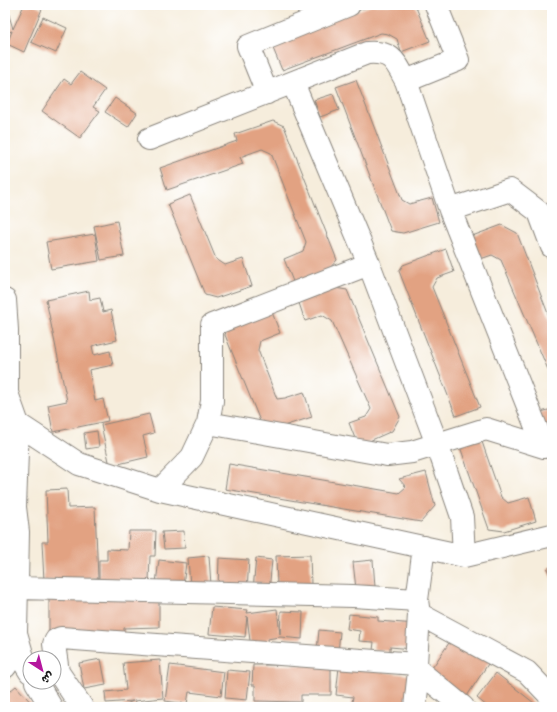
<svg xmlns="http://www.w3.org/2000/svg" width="557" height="712" viewBox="0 0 557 712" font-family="Pangolin,'Playpen Sans Arabic',sans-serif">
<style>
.building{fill:#e2a282}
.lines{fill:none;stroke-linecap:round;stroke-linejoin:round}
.minor-casing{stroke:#89847c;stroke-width:24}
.minor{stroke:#fff;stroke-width:22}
</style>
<rect width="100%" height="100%" fill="#fff"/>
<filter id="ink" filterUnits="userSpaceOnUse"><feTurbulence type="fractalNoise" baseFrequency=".025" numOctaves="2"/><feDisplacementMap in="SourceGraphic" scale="8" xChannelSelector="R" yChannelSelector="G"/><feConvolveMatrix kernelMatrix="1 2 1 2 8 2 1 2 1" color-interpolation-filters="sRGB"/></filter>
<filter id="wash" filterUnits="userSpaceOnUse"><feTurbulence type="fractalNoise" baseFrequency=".012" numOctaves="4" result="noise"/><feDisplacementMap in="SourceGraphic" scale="16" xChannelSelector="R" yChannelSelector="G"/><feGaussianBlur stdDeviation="0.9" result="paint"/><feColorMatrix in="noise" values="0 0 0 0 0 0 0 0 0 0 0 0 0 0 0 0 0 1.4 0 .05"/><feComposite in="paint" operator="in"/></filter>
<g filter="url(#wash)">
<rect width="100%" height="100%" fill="#f6eddc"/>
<g id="blocks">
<path class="building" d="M5 5H6L13 29 24 5H34L42 9 24 52 7 44 12 31 5 33Z
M373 5H415L430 41 401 52 397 39 388 34 381 33 282 70 270 41Z
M43 17 67 28 56 53 31 42Z
M80 72 105 90 93 107 100 111 80 138 42 111 64 79 71 84Z
M356 80 402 200 409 204 432 198 439 222 403 233 391 231 336 87Z
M333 94 339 110 320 117 314 100Z
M115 98 137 113 128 127 105 112Z
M273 121 284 126 337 260 328 270 294 284 284 259 303 251 306 242 271 153 262 149 240 157 243 164 167 190 160 168 237 141 235 134Z
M190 195 216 259 225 265 243 259 252 286 216 298 205 295 168 204Z
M117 221 124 256 101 260 94 226Z
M502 225 517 233 552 324V379L501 260 492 255 472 262 464 239Z
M95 234 99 261 51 269 46 242Z
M446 249 454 272 437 278 432 287 480 407 456 416 399 271 403 265Z
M335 288 347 290 400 417 392 431 358 446 349 423 366 417 371 409 332 321 322 315 305 321 298 300Z
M89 291 90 300 100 298 103 312 111 310 117 340 92 346 94 355 110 351 113 365 89 370 95 401 103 399 108 421 53 432 48 405 67 401 46 300Z
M270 307 280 333 260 341 258 350 277 399 285 398 304 392 312 417 274 429 262 426 225 335 229 322Z
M552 409V434L544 437 537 413Z
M149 414 154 433 143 436 148 457 110 466 101 425Z
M97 431 99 447 86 449 84 433Z
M480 436 501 497 508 503 529 497 536 521 504 531 489 529 459 444Z
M229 464 399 493 406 487 399 479 426 472 435 506 421 522 225 489Z
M67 489 68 508 95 507 98 578 44 581 42 542H48L46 490Z
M5 530 13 537 5 546Z
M129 531H156L155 556H150L149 581H99V560H107V549L128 550Z
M184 531 185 548 164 549 162 532Z
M310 555 311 584 277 586 276 556Z
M209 556 211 585 190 586 188 558Z
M219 558 249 560 247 590 218 588Z
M256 558 272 560 269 591 253 589Z
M159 560 186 563 183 586 156 583Z
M373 560 375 587 356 589 353 562Z
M552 566V579L547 569Z
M49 597 159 598V627L124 628V638L49 635Z
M212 607 248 610 247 613 277 609 280 634 281 611 303 612 302 639 280 637 267 639 268 647 251 649 247 616 245 637 209 634Z
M349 614 378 617V621L416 624 413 649 390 647V651L373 650 374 642 359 641 360 631 347 629Z
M319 630 340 632 338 653 317 651Z
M453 637 490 661 465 699 428 674Z
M101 659 106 685 84 689 79 663Z
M160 660 163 698 134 701 137 707H120L133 701 106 703 105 692 126 690 123 663Z
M170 665 224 672 221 696 189 692 187 704 165 701Z
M253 665H331V695H301V702L255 701V685H252Z
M339 667 410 675 406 707H351L353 697 336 695Z
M227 670 250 672 247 700 225 698Z
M496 673 534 703 531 707H488L477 698Z
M16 686 35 707H5V695Z"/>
</g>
</g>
<g filter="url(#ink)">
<use href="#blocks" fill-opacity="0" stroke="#89847c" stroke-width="1"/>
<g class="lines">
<g class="minor-casing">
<path id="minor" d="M406 81 458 60 436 5
M293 83 369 264 437 444 462 517 464 556
M267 93 248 46 349 5
M149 139 367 53C392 51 395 61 406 81L450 210 544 447
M450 210 510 190 539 212 552 247
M5 300 7 330V393L18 424 15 507 18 532 16 633 25 664 30 672
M208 423 387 455 412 452 486 429 544 447 552 444
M18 424 79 464 160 490 464 556 552 535
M160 490 192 457 208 423 212 401V325L369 264
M18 588 353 596 417 600
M419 614 527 672 552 698
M5 667 11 658
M419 671 463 707
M36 682 51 707
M82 707 58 672 54 644 56 640 61 638 416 664
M415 707 419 671 416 664 419 614 417 600 424 547"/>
</g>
<use href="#minor" class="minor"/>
</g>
</g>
<rect width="557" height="712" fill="none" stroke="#fff" stroke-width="20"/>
<g transform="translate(42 670) rotate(144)"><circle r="19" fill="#ffffff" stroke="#a4a4a4"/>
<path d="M0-3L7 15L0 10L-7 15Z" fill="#b5179e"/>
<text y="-6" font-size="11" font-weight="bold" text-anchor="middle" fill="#1c1c1c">ش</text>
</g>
</svg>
